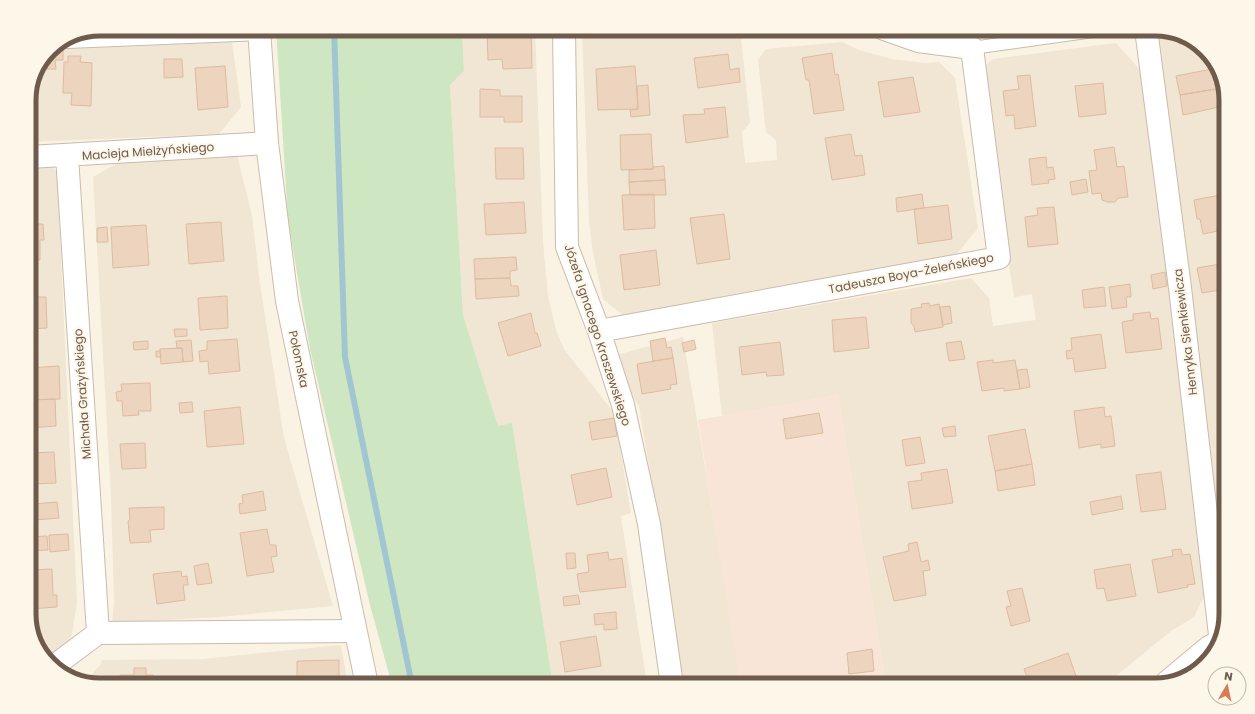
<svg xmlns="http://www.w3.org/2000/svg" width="1255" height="714" viewBox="0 0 1255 714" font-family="Poppins,sans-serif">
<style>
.residential{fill:#f1e5d3}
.commercial{fill:#f9e5d8}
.green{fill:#cfe6c3}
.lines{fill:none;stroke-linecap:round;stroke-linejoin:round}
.stream{stroke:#a1c6d2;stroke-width:6}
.building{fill:#edd4be;stroke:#ddbca0}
.lane-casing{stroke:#c9bbab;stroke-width:14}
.street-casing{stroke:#c9bbab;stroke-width:24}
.secondary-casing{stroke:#ccbcaa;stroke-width:24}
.lane{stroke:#fff;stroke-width:12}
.street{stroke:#fff;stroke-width:22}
.secondary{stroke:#fff;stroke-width:22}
.labels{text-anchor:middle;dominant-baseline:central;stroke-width:4;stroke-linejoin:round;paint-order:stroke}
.street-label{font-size:12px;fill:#6f5b4c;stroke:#fdf7e9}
.rim{fill:none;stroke:#6f5b4c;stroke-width:5}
</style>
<rect width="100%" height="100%" fill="#faf3e3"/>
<path class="residential" d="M462 29H535L543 242 548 296 556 330 564 349 614 413 631 513 621 516 647 685H553L512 423 498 427 463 315 450 85 464 71Z
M582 29H807L741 38 750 123 742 132 745 163 777 160 776 140 766 132 758 60 766 49 842 42 859 50 892 59 925 63 939 62 955 78 978 228 956 255 746 292 624 316 603 299 593 253 589 221Z
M1155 29 1190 38 1216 64 1226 96V597Z
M232 42 241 107 219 134 29 142V96L50 50Z
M1116 43 1142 72 1191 450 1204 596 1194 617 1171 631 1105 685H886L838 395 722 416 712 323 971 278 989 298 993 326 1036 320 1032 294 1014 297 979 72 993 59Z
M237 155 252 215 259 277 284 438 333 606 219 617 112 623 114 601 111 498 93 177 123 160Z
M51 166 57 172 77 603 72 634 67 643 46 658 41 653 29 618V167Z
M683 337 726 591 740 685H678L657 514 639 406 629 392 616 355Z
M341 645 348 685H100L86 681 101 664 102 660 203 659Z"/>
<path class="commercial" d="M838 395 886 685H740L698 420Z"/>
<path class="green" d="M276 29H462L464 71 450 85 463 315 498 426 512 423 553 685H392L370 605 310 349 288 220Z"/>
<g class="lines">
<path class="stream" d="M334 29 345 357 412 685"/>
</g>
<path class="building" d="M487 29H531L532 68 503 69 502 59 488 60Z
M1178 35 1190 38 1194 42 1179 44Z
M49 51H63V60H55L56 69H46V59Z
M832 53 835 75 838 74 844 110 814 114 809 80H806L802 58Z
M728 54 730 70 739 68 740 82 698 88 694 58Z
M68 56H81L80 62 92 63 91 106 71 105 72 93H63L64 62H68Z
M164 59H182L183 77 164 78Z
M225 66 228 107 198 110 195 68Z
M635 66 638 109 598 110 596 69Z
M1212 69 1216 89 1180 95 1176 76Z
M1030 75 1036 126 1015 129 1014 115 1006 116 1003 91 1019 89 1017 76Z
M913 77 920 112 884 117 878 82Z
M1103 83 1106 114 1079 117 1075 86Z
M648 85 650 115 631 117 630 110 638 109 637 86Z
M480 89 500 90V96H522V122H504V117H480Z
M1216 89 1219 107 1183 115 1180 95Z
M725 107 728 137 686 143 683 115 705 114 704 109Z
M651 134 653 169 621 170 620 135Z
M851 134 855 156 862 155 865 175 832 180 825 138Z
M1114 147 1117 167 1124 166 1128 197 1118 198 1115 202H1108L1102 200 1101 193 1092 194 1089 171 1097 170 1094 150Z
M495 148H523L524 179H496Z
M1046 157 1047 168 1053 167 1055 179 1048 180 1049 183 1032 185 1029 159Z
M664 166 665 180 629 182V170L653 169V167Z
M1086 179 1088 192 1072 195 1070 182Z
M665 180 666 195H630L629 182Z
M654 194 655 228 624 230 622 195Z
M922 194 924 208 897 212 896 198Z
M1226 194V237L1219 238 1218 231 1203 234 1200 219H1197L1194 200Z
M524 202 526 233 486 235 484 204Z
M948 205 952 239 918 244 914 209Z
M1054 207 1058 244 1028 247 1025 217 1038 215 1037 208Z
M724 214 730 259 697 264 690 218Z
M221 222 224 261 189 264 186 224Z
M29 224H43L44 240H40V260H29Z
M146 225 149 265 113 268 111 227Z
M107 227 108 242H97V228Z
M656 250 660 285 624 290 620 255Z
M516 257 517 270 510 271V278L475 279 474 259Z
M1226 263V289L1202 293 1197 268Z
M1165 272 1167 286 1153 289 1151 275Z
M510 278 511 286H518L519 296 476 299 475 279Z
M1130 284 1131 297H1126L1127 307 1112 309 1109 287Z
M1104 287 1106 306 1084 308 1082 290Z
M227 296 228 328 200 330 198 298Z
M29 297H46L47 328 29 329Z
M929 303 930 306 939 304 943 327 915 332 914 326 911 323V309L922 307 921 304Z
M950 306 952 323 943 325 940 307Z
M1150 312 1151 319 1158 318 1162 349 1126 353 1122 322 1133 320V314Z
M531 313 535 333H537L541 346 508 356 498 323Z
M866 317 869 348 834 352 832 320Z
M174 329H187V336L175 337Z
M1101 334 1106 368 1075 372 1073 358 1067 359 1066 351 1072 350 1071 338Z
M665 338 667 348 671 347 673 358 653 361 650 341Z
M237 339 240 371 209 374 208 361 200 362 199 351 207 350V341Z
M191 340 193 361 183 362 182 348H177L176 341Z
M694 340 696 349 684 352 682 343Z
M148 341V349L134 350 133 342Z
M961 341 965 359 949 361 946 343Z
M780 342 784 375 767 376 766 372 742 375 739 347Z
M182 348 183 362 161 364 160 349Z
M156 351H160L161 357H156Z
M673 358 677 384 670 385 671 389 642 394 637 364Z
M993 360V363L1015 360 1020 389 1004 391V388L982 391 977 362Z
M59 366 60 399 29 400V368Z
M1027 369 1030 387 1020 389 1017 370Z
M150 383 151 411H138L139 415 123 416 122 401H117L116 392 122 391 121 384Z
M55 399 56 426 29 428V400Z
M192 402 193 412 180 413 179 403Z
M240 407 244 444 207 447 204 411Z
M1104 407 1105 417 1111 416 1115 446 1101 448V444L1079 448 1074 411Z
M819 413 823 433 786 439 783 419Z
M614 418 617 436 592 440 589 422Z
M955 426 956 436 944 437 942 428Z
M1025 429 1032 464 995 471 988 436Z
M920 437 925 463 906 466 902 440Z
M145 443 146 468 122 469 120 444Z
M54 452 56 483 32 484 31 453Z
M1032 464 1035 485 998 491 995 471Z
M606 468 612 497 577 505 571 475Z
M947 469 953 503 912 509 908 482 922 480 921 473Z
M1161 472 1166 509 1141 512 1136 475Z
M263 491 266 510 240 514 239 504 243 503 242 495Z
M1121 496 1123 509 1092 515 1090 502Z
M57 502 59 518 35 520 34 504Z
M164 507V529L150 530 151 542 130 543 128 521 130 519 129 508Z
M267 529 270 545H276L277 556 271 557 274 572 247 576 240 533Z
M68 534 69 550 50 552 49 535Z
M47 536 48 550 29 551V537Z
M917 542 921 562 928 560 930 570 923 571 926 595 894 601 883 557 909 551 908 544Z
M1226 544V551L1219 553 1217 548Z
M1181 549 1182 555 1190 554 1195 584 1187 585 1188 587 1158 593 1152 560 1173 556 1172 550Z
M1226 551V580L1225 581 1219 564 1223 562 1219 553Z
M608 552 609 560 622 558 626 587 580 592 577 574 589 572 587 555Z
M566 553H575L576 568 567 569Z
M208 563 212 583 197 585 194 566Z
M1130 564 1136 596 1107 601 1104 588 1097 589 1094 570Z
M52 569 53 595H57V607L29 609V570Z
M181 571 182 577 187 576 188 585H183L185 600 157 604 153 574Z
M1022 588 1030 621 1011 626 1006 607 1011 606 1007 591Z
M578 595 580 604 564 606 563 597Z
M616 612 617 629 604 630V624L595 625 594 614Z
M596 636 601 666 565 672 560 642Z
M872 649 874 671 849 674 847 653Z
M1068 653 1077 679 1065 685H1030L1024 669Z
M339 660V685H290V682H297V661Z
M134 668H146V675H153V685H120V675H134Z
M739 679 740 685H720L719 682Z"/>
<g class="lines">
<g class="lane-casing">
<path id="lane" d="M970 29 972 48 1108 29"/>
</g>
<g class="street-casing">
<path id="street" d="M564 29 567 247 599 331 623 405 649 524 672 685
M1146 29 1180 288 1220 635
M68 37 259 29
M29 157 267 143
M599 331 999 258 972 48 918 41 884 29
M98 633 355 631
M54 666 98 633 67 156"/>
</g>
<g class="secondary-casing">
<path id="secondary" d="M259 29 267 143 287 301 367 685
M1167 682 1209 647 1219 642"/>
</g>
<use href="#lane" class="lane"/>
<use href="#street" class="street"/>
<use href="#secondary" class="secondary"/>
</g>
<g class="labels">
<g class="street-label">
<text transform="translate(148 151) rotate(-4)">Macieja Mielżyńskiego</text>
<text transform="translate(911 273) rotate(-11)">Tadeusza Boya-Żeleńskiego</text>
<text transform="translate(1185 332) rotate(-97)">Henryka Sienkiewicza</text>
<text transform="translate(598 335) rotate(72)">Józefa Ignacego Kraszewskiego</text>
<text transform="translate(299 359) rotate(78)">Połomska</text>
<text transform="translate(82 394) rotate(-94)">Michała Grażyńskiego</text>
</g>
</g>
<path d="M0 0H1255V714H0ZM100 36H1155A64 64 0 0 1 1219 100V614A64 64 0 0 1 1155 678H100A64 64 0 0 1 36 614V100A64 64 0 0 1 100 36Z" fill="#fdf7e9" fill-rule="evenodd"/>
<path class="rim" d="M100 36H1155A64 64 0 0 1 1219 100V614A64 64 0 0 1 1155 678H100A64 64 0 0 1 36 614V100A64 64 0 0 1 100 36Z"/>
<g transform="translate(1227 686) rotate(9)"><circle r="19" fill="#fdf7e9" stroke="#c4b9aa"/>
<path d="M0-3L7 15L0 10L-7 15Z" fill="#d97c53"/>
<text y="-6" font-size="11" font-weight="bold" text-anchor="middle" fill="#6f5b4c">N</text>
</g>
</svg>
